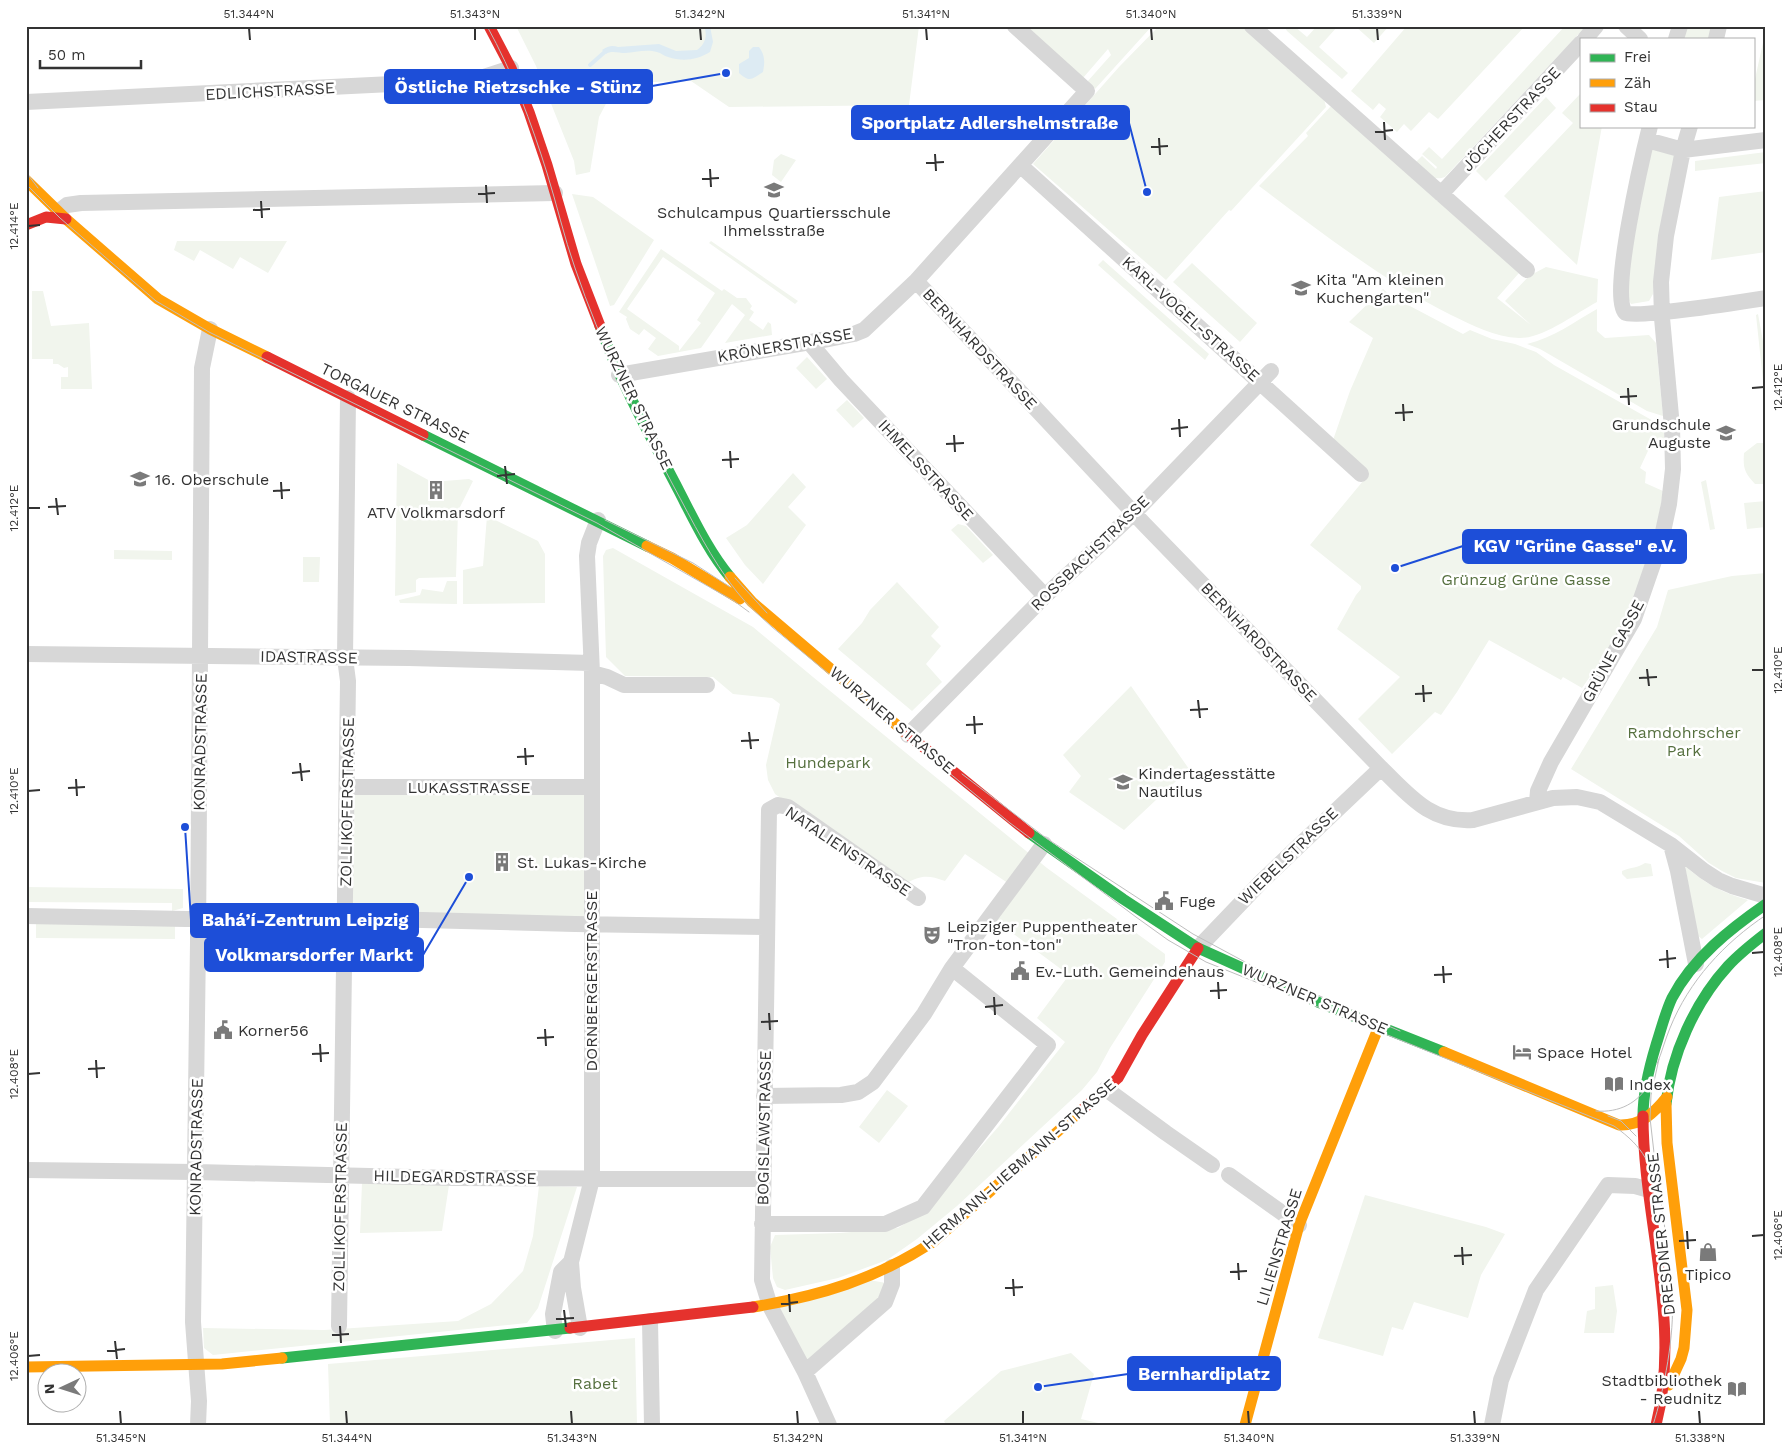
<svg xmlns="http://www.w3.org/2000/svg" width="1792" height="1451" viewBox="0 0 1792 1451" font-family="'Work Sans',sans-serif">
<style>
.green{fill:#f1f5ed;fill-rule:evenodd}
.water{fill:#ddebf3}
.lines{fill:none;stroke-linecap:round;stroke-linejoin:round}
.stream{stroke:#ddebf3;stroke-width:4}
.street{stroke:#d7d7d7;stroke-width:16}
.fast{stroke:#30b455;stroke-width:11}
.slow{stroke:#ff9f0a;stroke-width:11}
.jam{stroke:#e5322d;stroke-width:11}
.tram{stroke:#bebebe;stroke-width:1}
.ticks{fill:none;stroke:#333;stroke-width:2}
.labels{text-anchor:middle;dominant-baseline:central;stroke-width:5;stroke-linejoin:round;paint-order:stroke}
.street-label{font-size:16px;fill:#333;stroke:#fff}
.poi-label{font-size:16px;fill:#333;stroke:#fff;text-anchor:start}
.park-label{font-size:16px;fill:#56703f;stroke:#fff}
.leader{fill:none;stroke:#1d4ed8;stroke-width:2}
.callout-dot{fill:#1d4ed8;stroke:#fff;stroke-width:2}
.callout{fill:#1d4ed8;stroke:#1d4ed8;stroke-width:2}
.callout-label{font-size:18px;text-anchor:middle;font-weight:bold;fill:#fff}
.neatline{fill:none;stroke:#333;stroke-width:2}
.ticks-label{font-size:12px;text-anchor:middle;fill:#333}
</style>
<rect width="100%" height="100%" fill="#fff"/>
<path class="green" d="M516 26H919L909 105 729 107 691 81 617 83 599 117 590 172 576 175 574 161 536 66Z
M1026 26H1152L1095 89 1087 82 1111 55 1108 49 1083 78Z
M1159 26H1242L1324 99 1326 107 1231 211 1229 210 1166 280 1033 164 1119 67Z
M1284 26H1294L1307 37 1317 26H1338L1319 47 1348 73 1342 79 1287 31Z
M1355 26H1389L1374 43Z
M1407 26H1525L1438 119 1429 112 1411 131 1404 124 1397 132 1380 117 1386 109 1379 103 1373 110 1351 91Z
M1565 26H1586L1445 177C1432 182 1423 172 1414 164L1422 156 1436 169 1437 167 1422 154 1429 147 1442 159Z
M1685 26H1716L1712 39H1681Z
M1766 29V100L1753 101V88Z
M1581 93V126H1602L1577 265 1504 196 1573 123 1562 113Z
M1546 97 1556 108 1486 181 1476 171Z
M1331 106 1519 273 1497 298 1531 325 1505 301 1529 276 1546 267 1598 279 1597 302C1576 313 1543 339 1519 338 1495 337 1472 325 1451 315 1382 280 1321 232 1259 186L1308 136 1306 133Z
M1651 147 1675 153 1661 222 1653 294 1649 301 1631 304 1624 292Z
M1766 152V163L1695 171V161Z
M781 154 796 160 781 182 772 175 774 160Z
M1766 191V252L1711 260 1719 197Z
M572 194 593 197 654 240 614 305 610 306Z
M177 241H287L268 273 240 257 233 269 200 250 194 261 174 250Z
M711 241 798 301 795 304 709 243Z
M661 249 722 291 724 289 737 298H746L752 306 750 309 754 312 749 320 763 330 768 322 771 324 772 335 725 343 745 315 732 304 701 348 658 356 648 349 656 338 644 329 639 335 630 329 626 319 627 317 619 312ZM663 257 715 293 697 320 701 323 679 351V346L627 309Z
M1103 260 1209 354 1205 360 1098 265Z
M1192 263 1257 323 1240 342 1173 282Z
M1383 289 1391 296 1463 334 1470 330 1492 339 1515 344 1536 352 1554 365 1664 427V443L1654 438 1640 468 1646 472 1645 483 1663 491 1654 546 1630 611 1605 655 1582 688 1563 677 1561 680 1489 640 1457 692 1441 715 1435 712 1392 754 1358 719 1400 677 1337 629 1356 595 1361 589V586L1310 545 1368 475 1332 443 1350 391 1373 338 1349 322Z
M32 291H43L51 326 89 323 92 389H61V377H68V367L64 368 58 364H53V359H32Z
M1597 309V331L1605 338 1649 335 1656 343 1663 416 1647 411 1540 349 1527 344C1553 338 1574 322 1597 309Z
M1758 314 1766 358V389L1764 390 1756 315Z
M807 357 827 379 816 389 796 368Z
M847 400 864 418 853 428 836 410Z
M1757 443H1766V484H1755C1744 472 1743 468 1744 453Z
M397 463 432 482 469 479 473 481 458 511 456 577 419 578 416 580V592L395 596Z
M793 473 806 487 788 507 806 525 763 584 745 565 726 538 747 525Z
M1706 480 1715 529 1710 530 1701 482Z
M1766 501V527L1747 529 1744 503Z
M487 516 538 541 545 554V603L463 604V570L483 566Z
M958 524 966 526 993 555 983 563 951 530Z
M613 548 753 627 813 677 1047 868 1165 954V962L1110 1048 1097 1072 1082 1090 957 1206 917 1239 887 1260 838 1278 785 1290 777 1287 773 1278 770 1247 775 1235 840 1233 898 1228 925 1211 999 1126 1065 1042 1037 1018 1069 975 996 921 1018 890 965 854 945 881C928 875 921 875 905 884L775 794 768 780 766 765 780 704 772 698 733 694 713 677 625 676 606 657 603 556 606 550Z
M114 550 172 551V560L114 559Z
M303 557H320L319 582H303Z
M1766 573V883L1736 878 1722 871 1709 863 1679 836 1571 769 1657 627 1668 590 1732 576Z
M447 581H457V604L400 603 399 600 420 595 422 589 443 592Z
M897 582 939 627 931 636 941 646 926 664 942 682 912 711 838 649 862 623 870 610Z
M1131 686 1189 769 1124 830 1069 792 1081 776 1063 755Z
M347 787H591V924L345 918Z
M1645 863 1651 864 1653 876 1627 879 1622 874V871C1631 867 1638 868 1645 863Z
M1685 866C1704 883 1723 893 1748 900L1702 939 1698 936Z
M26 887 183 889V908L172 911V903L26 902Z
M36 922 175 923V939L36 938Z
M887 1090 908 1106 879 1143 859 1127Z
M362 1183 449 1185 442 1231 360 1233Z
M539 1186 577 1187 538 1308 527 1323 213 1355 204 1348 203 1328 324 1330 458 1321 491 1304 523 1271 533 1236Z
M1365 1195 1486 1227 1505 1234 1481 1275 1468 1318 1414 1302 1403 1330 1392 1327 1383 1356 1318 1338Z
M863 1279 892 1284 805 1372 770 1306Z
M1613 1285 1617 1311 1614 1333H1584L1587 1311 1595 1309V1287Z
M635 1338 637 1425H330L328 1364Z
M1071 1353 1094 1374 1081 1419 1107 1425H946L944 1421 1001 1371Z"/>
<path class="water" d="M704 26H710L713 42 710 52C697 60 683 62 668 57 664 56 661 53 657 52 647 49 635 52 625 53 619 53 611 50 606 54L602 50C608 46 612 45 618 47L659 44 676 51 697 50C705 44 708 36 704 26Z
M753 47H759C765 55 765 62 763 72 752 79 750 83 739 73V64L749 58V51Z"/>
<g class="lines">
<path class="stream" d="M590 65 607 50"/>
<path class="street" d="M1252 26 1527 270
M1626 26 1640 39
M1585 39 1596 26
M1676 39 1680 26
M1716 39 1719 26
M26 102 474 80 511 68
M1650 126C1644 150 1608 301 1626 313 1635 319 1747 301 1766 298
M1647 140 1683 150 1766 140
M1021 166 1361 474
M1441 194 1581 43
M58 212 67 205 81 203 555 193
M916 281 1145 525 1381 768C1409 795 1430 823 1473 820L1553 798 1577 797 1600 802 1671 845 1704 871 1718 880 1732 886 1766 896
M809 342 841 380 1045 596
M619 375 828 339 854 334 864 330 916 281 1087 91 1015 26
M26 654 409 658 591 663
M592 673 607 677 624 685H707
M908 735 1045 596 1134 513 1271 371
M347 787H591
M1537 802 1538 791 1551 762 1634 619 1661 541 1669 504 1673 469 1672 427 1662 318 1661 282 1666 236 1683 150 1690 126
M1671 845 1678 871 1696 964
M26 916 186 919 345 918 575 924 767 927
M1198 948 1263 880 1381 768
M1106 1089 1166 1133 1212 1165
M764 1096 841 1095 858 1092 873 1082 924 1014 952 968 1044 844
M26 1170 196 1172 454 1178 763 1179
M1229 1175 1299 1225
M762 1224H885L923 1207 1048 1045 952 968
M650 1321 652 1425
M339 1326 348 681 345 658 348 398
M580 1328 573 1288 571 1262 592 1179V673L587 556 589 543 598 520
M555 1331 553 1314 561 1272 571 1262
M805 1372 885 1302 892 1284V1267
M198 1425 199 1401 193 1322 198 942 202 368 210 329
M829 1425 805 1372 770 1306 762 1280 769 810 778 805 788 807 918 898
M1492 1425 1501 1380 1536 1290 1608 1185 1635 1186 1649 1190"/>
<path class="fast" d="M600 326C621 384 651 437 679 491 694 520 709 552 730 577
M423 435 647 546
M1029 833 1123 899 1198 948 1320 1003 1444 1052
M1666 1104C1671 1055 1695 1002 1728 966 1740 953 1753 943 1766 933
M1643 1116C1643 1092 1649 1068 1656 1045 1661 1030 1665 1013 1672 998 1693 958 1730 929 1766 904
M282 1358 570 1328"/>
<path class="slow" d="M26 180 66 219 158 299 210 329 267 357
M647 546 672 558 740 599
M730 577 752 602 906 733
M1444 1052 1619 1125C1641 1126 1654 1113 1667 1097
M1666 1104 1667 1143 1687 1310 1684 1348 1681 1359 1669 1385
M753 1307C820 1296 876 1279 933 1242L1083 1109
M26 1367 222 1364 282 1358
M1245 1425 1299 1225 1379 1026"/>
<path class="jam" d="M489 26 511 68 529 112 547 165 576 264 600 326
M26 225 46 217 66 219
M267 357 423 435
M906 733 1029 833
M1083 1109 1118 1078 1142 1035 1198 948
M1643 1116C1643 1219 1682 1323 1656 1425
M570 1328 753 1307"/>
<path class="tram" d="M487 26C513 73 531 122 547 173 557 205 564 237 575 268 601 345 635 413 673 485 693 522 711 559 737 592 747 605 760 616 772 627L1010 823 1136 917 1168 940 1206 962 1614 1126C1645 1148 1651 1164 1660 1200
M26 172 38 188
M26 184 60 218 156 301 209 332 597 523 734 601 749 612
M605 520 693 563 730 587
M735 578 767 613
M962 774 1046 838 1193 934 1260 970 1400 1031
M1657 1064C1662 1052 1665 1040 1670 1028 1689 981 1724 943 1766 915
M1596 1111C1619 1113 1639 1103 1649 1083
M1608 1116 1621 1121 1636 1136
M1656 1170 1650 1118 1651 1095 1659 1059
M1653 1425C1664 1391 1675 1333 1672 1297 1670 1263 1665 1228 1660 1195"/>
</g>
<path class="ticks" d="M249 28 250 40M475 28V40M700 28 701 40M926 28 927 40M1151 28 1152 40M1377 28 1378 40M1384 122 1385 140M1375 132 1393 130M1159 138 1160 155M1151 147 1168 146M935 154 936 171M926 163 944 162M710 169 711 187M702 179 719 178M486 185 487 203M478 194 495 193M261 201 262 218M253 210 270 209M28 226 40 225M1628 388 1629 405M1752 388 1764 387M1620 397 1637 396M1403 404 1404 421M1395 413 1413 412M1179 419 1180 437M1171 429 1188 427M954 435 955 452M946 444 964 443M730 451 731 468M722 460 739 459M505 466 507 484M497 476 515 474M281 482 282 499M273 491 290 490M56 498 58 515M48 507 66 506M28 508H40M1647 669 1649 686M1752 670H1764M1639 678 1657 677M1423 685 1424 702M1415 694 1432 693M1198 700 1200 718M1190 710 1208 709M974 716 975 734M966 725 983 724M749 732 751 749M741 741 759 740M525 748 526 765M517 757 534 756M300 763 302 781M292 773 310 771M76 779 77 796M68 788 85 787M28 791 40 790M1667 950 1668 968M1752 953 1764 952M1659 960 1676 958M1443 966 1444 983M1434 975 1452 974M1218 982 1219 999M1210 991 1227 990M994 997 995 1015M985 1007 1003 1005M769 1013 770 1030M761 1022 778 1021M545 1029 546 1046M537 1038 554 1037M320 1044 321 1062M312 1054 329 1053M96 1060 97 1078M88 1069 105 1068M28 1074 40 1073M1687 1231 1688 1249M1752 1236 1764 1235M1679 1241 1696 1240M1462 1247 1463 1265M1454 1256 1472 1255M1238 1263 1239 1280M1230 1272 1247 1271M1013 1279 1014 1296M1005 1288 1023 1287M789 1294 790 1312M781 1304 798 1302M564 1310 566 1327M556 1319 574 1318M340 1326 341 1343M332 1335 349 1334M115 1341 117 1359M107 1351 125 1349M28 1356 40 1355M120 1411 121 1424M346 1411 347 1424M571 1411 572 1424M797 1411 798 1424M1023 1411V1424M1248 1411 1249 1424M1474 1411 1475 1424M1699 1411 1700 1424"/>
<defs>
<g id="school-bare" transform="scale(1.5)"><path d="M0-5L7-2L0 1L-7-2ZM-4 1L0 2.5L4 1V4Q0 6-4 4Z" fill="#7a7a7a" stroke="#fff" stroke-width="2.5" paint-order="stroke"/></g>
<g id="building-bare" transform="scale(1.5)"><path d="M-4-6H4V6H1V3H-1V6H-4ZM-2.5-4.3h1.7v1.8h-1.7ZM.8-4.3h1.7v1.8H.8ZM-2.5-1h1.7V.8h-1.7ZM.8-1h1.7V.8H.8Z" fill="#7a7a7a" stroke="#fff" stroke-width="2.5" paint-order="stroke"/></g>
<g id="civic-bare" transform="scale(1.5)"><path d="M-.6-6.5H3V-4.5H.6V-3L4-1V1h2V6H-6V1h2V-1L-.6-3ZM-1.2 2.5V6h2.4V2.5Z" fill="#7a7a7a" stroke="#fff" stroke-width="2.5" paint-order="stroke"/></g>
<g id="theatre-bare" transform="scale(1.5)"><path d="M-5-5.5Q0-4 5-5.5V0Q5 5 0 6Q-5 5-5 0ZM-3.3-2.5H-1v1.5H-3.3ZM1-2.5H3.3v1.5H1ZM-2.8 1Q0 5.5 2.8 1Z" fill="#7a7a7a" stroke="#fff" stroke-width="2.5" paint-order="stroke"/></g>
<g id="hotel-bare" transform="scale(1.5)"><path d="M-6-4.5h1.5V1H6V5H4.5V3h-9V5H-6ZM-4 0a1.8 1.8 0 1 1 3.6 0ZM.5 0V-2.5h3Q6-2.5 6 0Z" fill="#7a7a7a" stroke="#fff" stroke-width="2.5" paint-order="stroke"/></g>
<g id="library-bare" transform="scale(1.5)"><path d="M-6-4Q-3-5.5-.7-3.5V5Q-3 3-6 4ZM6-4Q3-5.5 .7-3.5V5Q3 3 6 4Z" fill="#7a7a7a" stroke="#fff" stroke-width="2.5" paint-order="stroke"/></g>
<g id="shop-bare" transform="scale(1.5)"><path d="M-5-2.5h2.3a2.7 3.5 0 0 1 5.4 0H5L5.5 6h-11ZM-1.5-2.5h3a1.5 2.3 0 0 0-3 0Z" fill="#7a7a7a" stroke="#fff" stroke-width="2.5" paint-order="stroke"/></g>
</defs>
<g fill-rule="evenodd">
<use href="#school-bare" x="774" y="190"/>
<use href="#school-bare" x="1301" y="288"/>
<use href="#school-bare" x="1726" y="433"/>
<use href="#school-bare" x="140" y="479"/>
<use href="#building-bare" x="436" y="490"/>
<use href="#school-bare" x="1123" y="782"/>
<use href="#building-bare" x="502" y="862"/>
<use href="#civic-bare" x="1164" y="901"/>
<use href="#theatre-bare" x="932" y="935"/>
<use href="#civic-bare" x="1020" y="971"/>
<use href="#civic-bare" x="223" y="1030"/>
<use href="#hotel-bare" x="1522" y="1052"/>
<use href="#library-bare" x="1614" y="1084"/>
<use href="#shop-bare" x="1708" y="1252"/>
<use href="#library-bare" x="1737" y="1389"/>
</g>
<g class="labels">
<g class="street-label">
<text transform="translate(270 91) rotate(-3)">EDLICHSTRASSE</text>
<text transform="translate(1511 119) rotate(-47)">JÖCHERSTRASSE</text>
<text transform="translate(1191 319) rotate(42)">KARL-VOGEL-STRASSE</text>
<text transform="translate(785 345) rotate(-10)">KRÖNERSTRASSE</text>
<text transform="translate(980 349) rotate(47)">BERNHARDSTRASSE</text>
<text transform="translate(634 398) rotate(64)">WURZNER STRASSE</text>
<text transform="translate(395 403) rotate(26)">TORGAUER STRASSE</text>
<text transform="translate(926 470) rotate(47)">IHMELSSTRASSE</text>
<text transform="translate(1090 553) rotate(-44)">ROSSBACHSTRASSE</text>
<text transform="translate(1259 642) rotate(46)">BERNHARDSTRASSE</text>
<text transform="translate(1613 651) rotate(-62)">GRÜNE GASSE</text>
<text transform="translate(309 657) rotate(1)">IDASTRASSE</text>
<text transform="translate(892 720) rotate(40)">WURZNER STRASSE</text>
<text transform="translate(200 742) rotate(-89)">KONRADSTRASSE</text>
<text x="469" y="787">LUKASSTRASSE</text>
<text transform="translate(347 802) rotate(-89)">ZOLLIKOFERSTRASSE</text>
<text transform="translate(848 851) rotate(34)">NATALIENSTRASSE</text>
<text transform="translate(1288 856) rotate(-44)">WIEBELSTRASSE</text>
<text transform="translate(591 981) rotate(-90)">DORNBERGERSTRASSE</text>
<text transform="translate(1315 999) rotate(23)">WURZNER STRASSE</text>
<text transform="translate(764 1128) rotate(-89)">BOGISLAWSTRASSE</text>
<text transform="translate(196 1147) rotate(-89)">KONRADSTRASSE</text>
<text transform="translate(1019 1164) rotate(-41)">HERMANN-LIEBMANN-STRASSE</text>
<text transform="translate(455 1177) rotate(1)">HILDEGARDSTRASSE</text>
<text transform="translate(340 1207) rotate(-89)">ZOLLIKOFERSTRASSE</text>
<text transform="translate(1661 1234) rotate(-96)">DRESDNER STRASSE</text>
<text transform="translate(1279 1247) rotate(-73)">LILIENSTRASSE</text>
</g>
<g class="poi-label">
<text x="774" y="212" text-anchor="middle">Schulcampus Quartiersschule<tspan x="774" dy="18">Ihmelsstraße</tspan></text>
<text x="1316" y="279">Kita "Am kleinen<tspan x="1316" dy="18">Kuchengarten"</tspan></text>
<text x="1711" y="424" text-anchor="end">Grundschule<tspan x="1711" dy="18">Auguste</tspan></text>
<text x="155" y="479">16. Oberschule</text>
<text x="436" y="512" text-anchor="middle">ATV Volkmarsdorf</text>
<text x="1138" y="773">Kindertagesstätte<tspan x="1138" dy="18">Nautilus</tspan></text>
<text x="517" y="862">St. Lukas-Kirche</text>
<text x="1179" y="901">Fuge</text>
<text x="947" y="926">Leipziger Puppentheater<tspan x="947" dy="18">"Tron-ton-ton"</tspan></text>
<text x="1035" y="971">Ev.-Luth. Gemeindehaus</text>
<text x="238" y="1030">Korner56</text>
<text x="1537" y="1052">Space Hotel</text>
<text x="1629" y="1084">Index</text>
<text x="1708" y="1274" text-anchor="middle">Tipico</text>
<text x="1722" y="1380" text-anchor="end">Stadtbibliothek<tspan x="1722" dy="18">- Reudnitz</tspan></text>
</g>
<g class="park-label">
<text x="1526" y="579">Grünzug Grüne Gasse</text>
<text x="1684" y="732">Ramdohrscher<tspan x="1684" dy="18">Park</tspan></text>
<text x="828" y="762">Hundepark</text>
<text x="595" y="1383">Rabet</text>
</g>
</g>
<path class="leader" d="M726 73L652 86M1147 192L1129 123M1395 568L1463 546M185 827L191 920M469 877L423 955M1038 1387L1128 1374"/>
<g class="callout-dot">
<circle cx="726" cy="73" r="5"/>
<circle cx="1147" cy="192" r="5"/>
<circle cx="1395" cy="568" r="5"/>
<circle cx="185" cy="827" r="5"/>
<circle cx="469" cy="877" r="5"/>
<circle cx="1038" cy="1387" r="5"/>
</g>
<g class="callout">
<rect x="385" y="70" width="267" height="33" rx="5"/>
<rect x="852" y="106" width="277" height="33" rx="5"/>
<rect x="1463" y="530" width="223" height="33" rx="5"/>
<rect x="191" y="904" width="227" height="33" rx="5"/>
<rect x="205" y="938" width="218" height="33" rx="5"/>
<rect x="1128" y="1357" width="152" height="33" rx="5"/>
</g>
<g class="callout-label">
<text x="518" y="93">Östliche Rietzschke - Stünz</text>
<text x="990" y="129">Sportplatz Adlershelmstraße</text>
<text x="1575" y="552">KGV "Grüne Gasse" e.V.</text>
<text x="305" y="926">Bahá’í-Zentrum Leipzig</text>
<text x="314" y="961">Volkmarsdorfer Markt</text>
<text x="1204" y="1380">Bernhardiplatz</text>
</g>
<rect width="1792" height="1451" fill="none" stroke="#ffffff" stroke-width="55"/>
<rect x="1580" y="38" width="175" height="90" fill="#ffffff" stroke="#adadad"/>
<rect x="1590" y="54" width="25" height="8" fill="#30b455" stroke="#adadad"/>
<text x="1624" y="62" font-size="15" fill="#333333">Frei</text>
<rect x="1590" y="79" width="25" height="8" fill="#ff9f0a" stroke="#adadad"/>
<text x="1624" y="88" font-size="15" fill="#333333">Zäh</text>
<rect x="1590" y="104" width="25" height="8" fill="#e5322d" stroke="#adadad"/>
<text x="1624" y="112" font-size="15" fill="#333333">Stau</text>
<g transform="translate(62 1388) rotate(266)"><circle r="24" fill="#ffffff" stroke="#adadad"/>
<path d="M0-4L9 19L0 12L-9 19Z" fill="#7a7a7a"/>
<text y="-8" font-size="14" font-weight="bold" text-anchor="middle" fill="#333333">N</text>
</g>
<path d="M40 60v8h101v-8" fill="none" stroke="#333333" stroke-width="2.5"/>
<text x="48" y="60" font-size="15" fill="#333333" stroke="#ffffff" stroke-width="4" paint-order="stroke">50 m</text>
<rect x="28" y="28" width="1736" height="1396" class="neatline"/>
<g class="ticks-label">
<text x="249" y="18">51.344°N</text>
<text x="475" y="18">51.343°N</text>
<text x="700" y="18">51.342°N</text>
<text x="926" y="18">51.341°N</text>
<text x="1151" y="18">51.340°N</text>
<text x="1377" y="18">51.339°N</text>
<text transform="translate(14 226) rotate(-90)" y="4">12.414°E</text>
<text transform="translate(1778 387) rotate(-90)" y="4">12.412°E</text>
<text transform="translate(14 508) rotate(-90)" y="4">12.412°E</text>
<text transform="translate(1778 670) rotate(-90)" y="4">12.410°E</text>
<text transform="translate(14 791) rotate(-90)" y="4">12.410°E</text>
<text transform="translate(1778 952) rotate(-90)" y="4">12.408°E</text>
<text transform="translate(14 1074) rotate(-90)" y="4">12.408°E</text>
<text transform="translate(1778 1235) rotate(-90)" y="4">12.406°E</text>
<text transform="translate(14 1356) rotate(-90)" y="4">12.406°E</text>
<text x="121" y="1442">51.345°N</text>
<text x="347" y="1442">51.344°N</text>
<text x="572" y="1442">51.343°N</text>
<text x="798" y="1442">51.342°N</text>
<text x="1023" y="1442">51.341°N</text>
<text x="1249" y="1442">51.340°N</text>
<text x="1475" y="1442">51.339°N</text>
<text x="1700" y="1442">51.338°N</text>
</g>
</svg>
